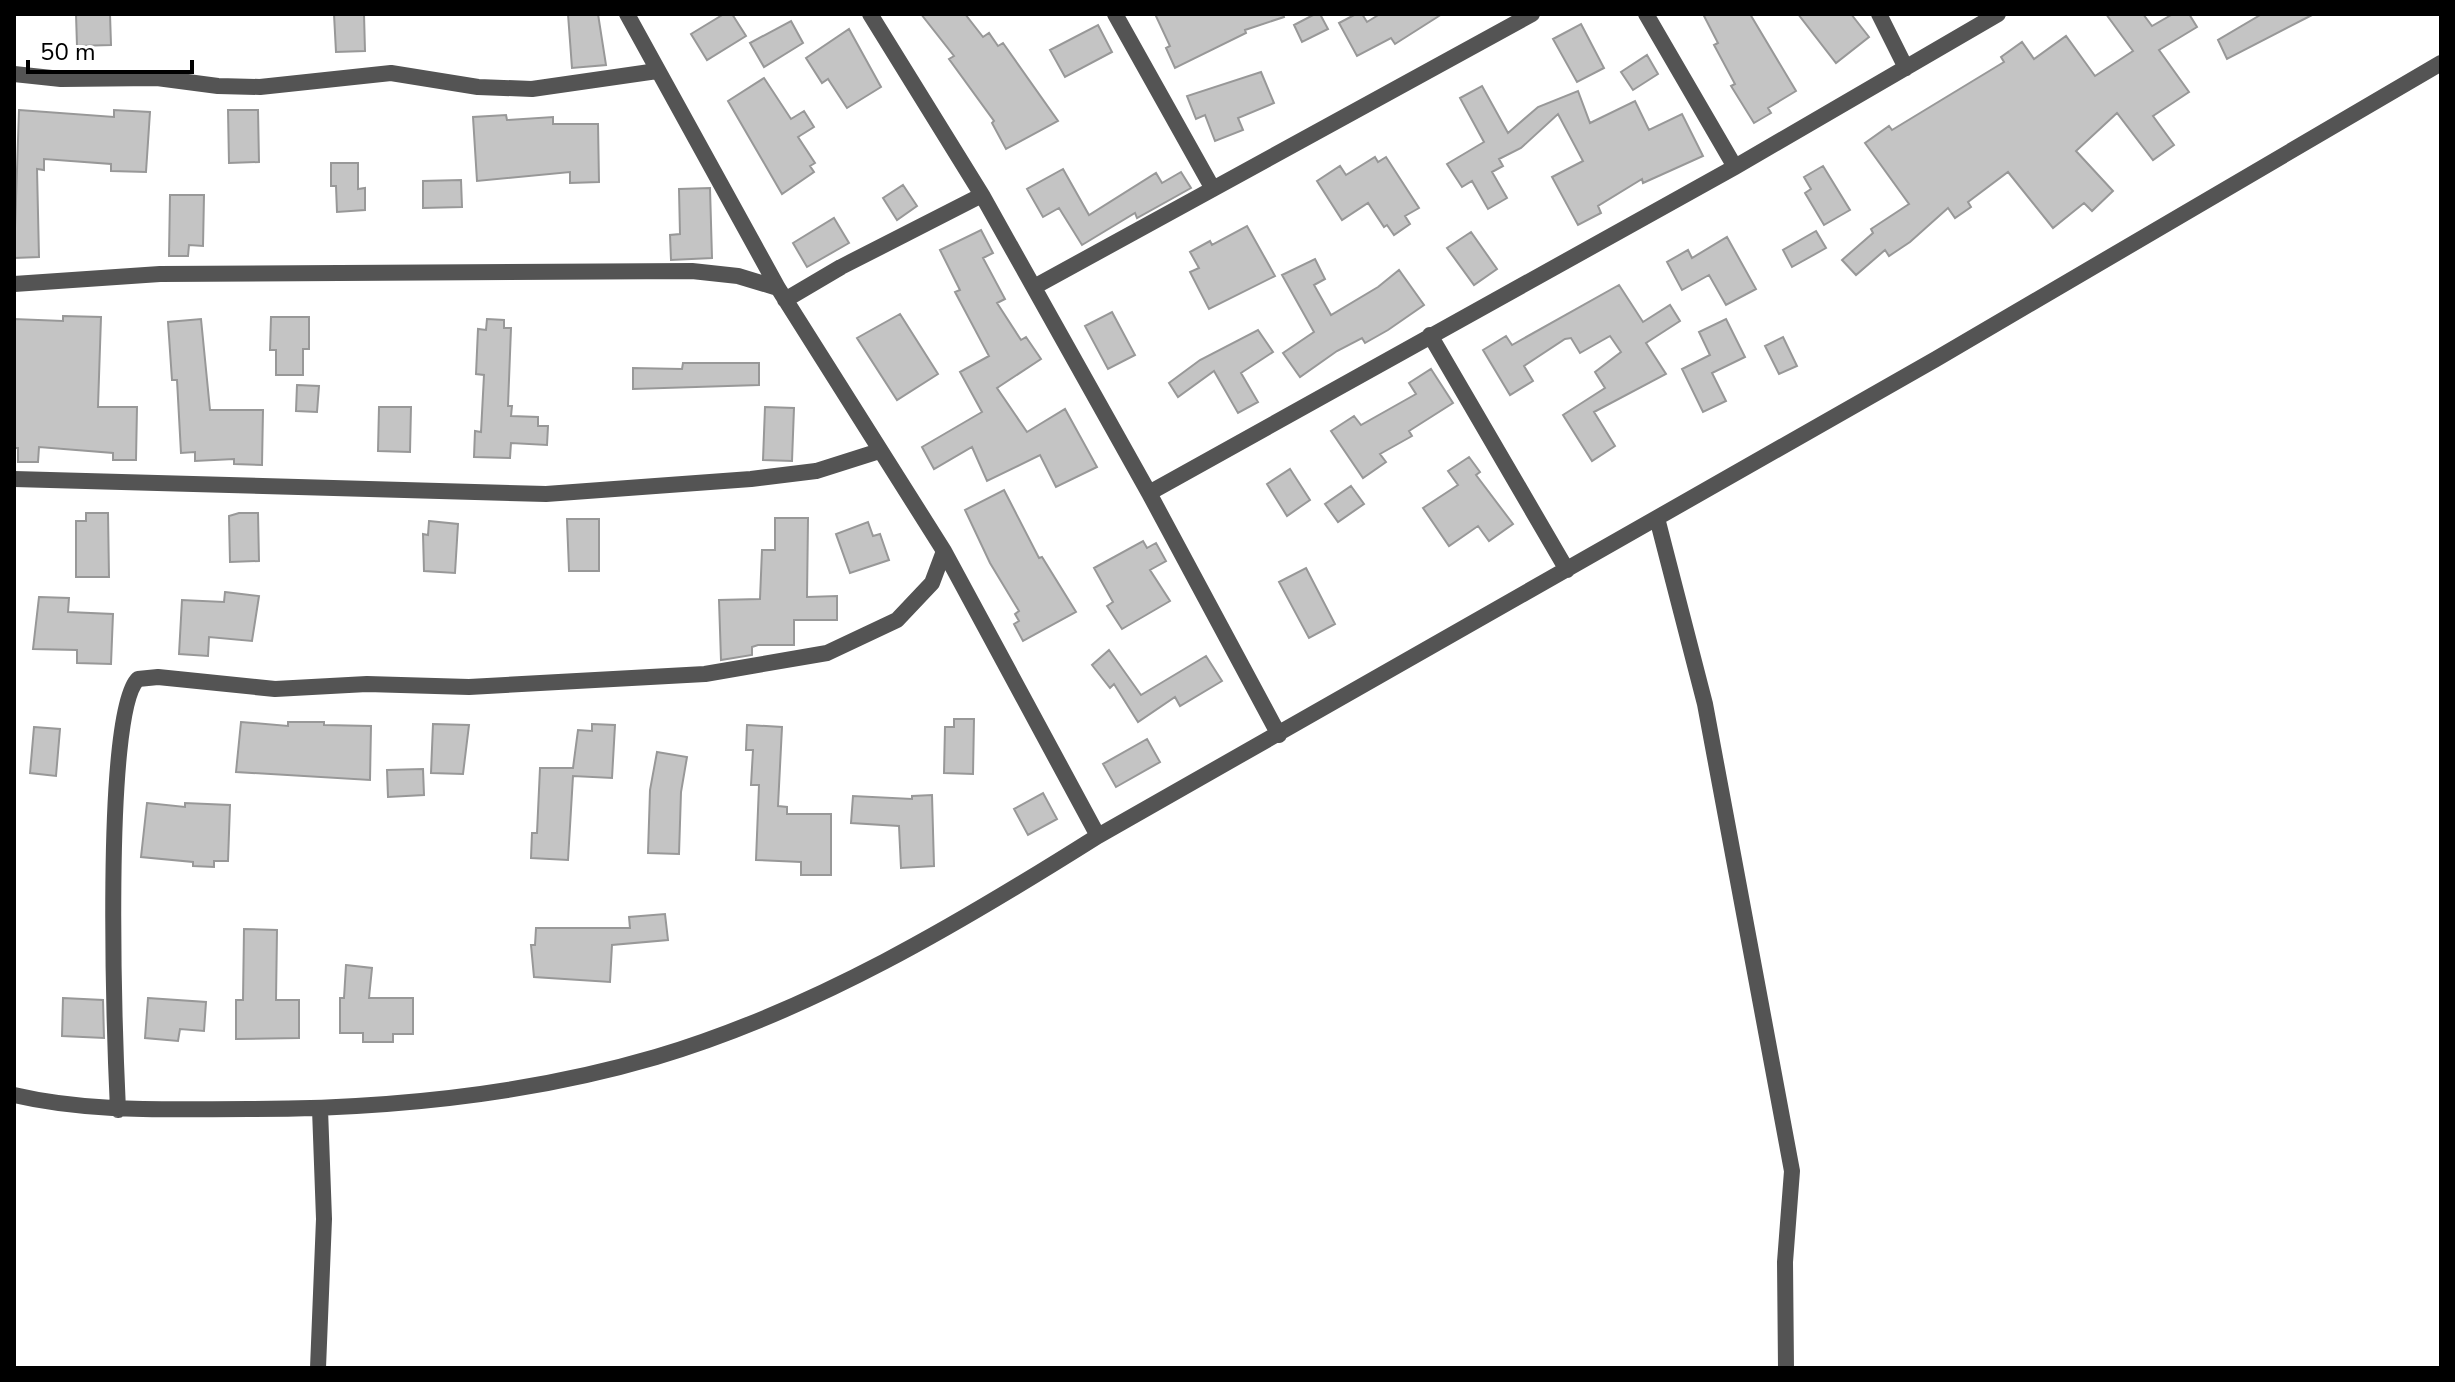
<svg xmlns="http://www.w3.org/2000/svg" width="2455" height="1382" viewBox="0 0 2455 1382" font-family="'Nunito Sans',sans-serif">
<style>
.building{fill:#c4c4c4;stroke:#989898;stroke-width:2}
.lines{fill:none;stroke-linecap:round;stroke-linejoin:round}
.street{stroke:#545454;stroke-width:16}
</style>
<rect width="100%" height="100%" fill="#fff"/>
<path class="building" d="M76 14H110L111 45 77 46Z
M334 14H364L365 51 336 52Z
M568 14H598L606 65 572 68Z
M724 14H732L746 36 707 60 691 34Z
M921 14H965L983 37 989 33 998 46 1003 43 1058 121 1006 149 992 123 994 121 949 59 954 56Z
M1155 14H1283L1284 17 1245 30 1246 33 1175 68 1166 48 1170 46Z
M1315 14H1320L1328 29 1302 42 1294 25Z
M1356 14H1362L1367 22 1380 14H1442L1395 44 1391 38 1357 56 1339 23Z
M1703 14H1750L1796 91 1768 108 1771 113 1754 123 1731 86 1735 84 1714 45 1718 43Z
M1798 14H1851L1869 37 1836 63Z
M2106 14H2143L2152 26 2173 14H2189L2197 27 2159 50 2189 92 2153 116 2174 145 2153 160 2117 113 2076 151 2113 191 2092 211 2084 203 2053 228 2008 172 1968 202 1971 207 1955 218 1948 208 1910 242 1889 256 1885 250 1856 275 1842 260 1873 233 1871 229 1909 204 1865 143 1889 126 1892 130 2004 62 2001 57 2022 42 2034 59 2066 36 2095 76 2133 51Z
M2262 14H2314L2227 59 2218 40Z
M791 21 803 43 764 67 750 43Z
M1581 24 1604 68 1577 82 1553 39Z
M1098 25 1112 52 1065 77 1050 50Z
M849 29 881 87 847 108 828 79 822 83 806 58Z
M1647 55 1658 74 1633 90 1621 72Z
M1261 72 1274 103 1238 118 1243 130 1215 141 1205 115 1196 119 1187 96Z
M764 78 791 119 804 111 814 127 798 137 815 163 810 166 814 172 782 194 728 101Z
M1482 86 1508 133 1538 107 1578 91 1590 123 1635 101 1649 130 1682 114 1703 156 1643 183 1642 179 1598 206 1601 213 1578 225 1552 177 1583 161 1558 114 1521 148 1499 159 1503 166 1492 172 1507 198 1488 209 1472 181 1462 187 1447 164 1484 142 1460 98Z
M19 110 114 117V110L150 112 146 172 111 171V164L44 159V170L37 169 39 257 14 258Z
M228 110H258L259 162 229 163Z
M506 115 507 120 553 117V124H598L599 182 570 183V172L477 181 473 117Z
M1375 157 1378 162 1386 157 1419 208 1405 216 1410 224 1394 235 1387 225 1384 227 1368 203 1342 220 1317 181 1340 166 1346 175Z
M331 163H358V189L365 188V210L337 212 336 186H331Z
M1823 166 1850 210 1824 225 1805 193 1811 189 1804 177Z
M1063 169 1089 215 1156 173 1162 183 1181 172 1191 188 1137 218 1135 213 1082 245 1059 208 1043 217 1027 189Z
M461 180 462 207 423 208V181Z
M903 185 917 206 897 220 883 198Z
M710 188 712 258 671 260 670 235 680 234 679 189Z
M170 195H204L203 246 189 245 188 256H169Z
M834 218 849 243 807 267 793 243Z
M1247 226 1275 276 1209 309 1190 272 1199 268 1190 252 1210 241 1212 245Z
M981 230 993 253 983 258 1005 299 997 303 1021 340 1026 337 1041 359 997 388 1027 432 1065 409 1097 467 1056 487 1040 455 987 481 972 447 934 469 922 447 982 412 960 372 989 356 955 292 960 290 940 250Z
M1816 231 1826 248 1792 267 1783 250Z
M1471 232 1497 269 1474 285 1447 248Z
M1727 237 1756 289 1726 305 1709 275 1682 290 1667 262 1688 250 1692 258Z
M1315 259 1325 279 1314 285 1331 315 1378 287 1399 270 1424 305 1388 330 1365 343 1362 338 1337 351 1300 377 1283 353 1314 332 1282 275Z
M1619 285 1643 322 1670 305 1680 321 1646 343 1666 374 1594 412 1615 446 1592 461 1563 415 1605 388 1595 372 1621 352 1610 336 1580 353 1571 338 1565 339 1524 366 1533 381 1510 395 1483 350 1506 336 1512 345Z
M1112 312 1135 355 1108 369 1085 326Z
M900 314 938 374 897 400 857 338Z
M63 316 101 317 98 407H137L136 460H113V453L39 447 38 462H18V448H14V319L63 321Z
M271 317H309V349H303V375H276V350H270Z
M201 319 210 410H263L262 465 234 464V459L195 461V452L181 453 177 380H172L168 322Z
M487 319 504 320V328H511L508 406H512L511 416 538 417V426H548L547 445 511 443 510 458 474 457 475 431 481 432 484 375 476 374 478 329 486 330Z
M1726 319 1745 357 1712 373 1726 401 1703 412 1682 369 1710 355 1699 332Z
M1258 330 1273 352 1241 373 1258 402 1238 413 1214 371 1178 397 1169 383 1200 360Z
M1783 337 1797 366 1779 374 1765 346Z
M683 363H759V385L633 389V368L682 369Z
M1431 369 1453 403 1409 431 1412 436 1380 454 1386 462 1363 478 1331 431 1354 416 1361 425 1416 394 1409 383Z
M297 385 319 386 317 412 296 411Z
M379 407H411L410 452 378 451Z
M765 407 794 408 792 461 763 460Z
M1469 457 1480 472 1476 475 1513 524 1489 541 1478 526 1449 546 1423 508 1458 485 1448 471Z
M1290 469 1310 500 1287 516 1267 484Z
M1351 486 1364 504 1338 522 1325 504Z
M1004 490 1039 558 1042 557 1076 612 1023 641 1014 624 1019 621 1015 614 1019 611 990 563 965 510Z
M86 513H108L109 577H76V521H86Z
M239 513H258L259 561 230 562 229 516Z
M775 518H808L807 597 837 596V620H794V645H758L752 647V655L721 660 719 600 760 599 762 550H775Z
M567 519H599V571H569Z
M429 521 458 524 455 573 424 571 423 534 428 535Z
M868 522 873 536 880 534 889 560 850 573 836 534Z
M1143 541 1147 548 1156 543 1166 561 1150 570 1170 601 1122 629 1107 606 1113 602 1094 568Z
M1306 568 1335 624 1309 638 1279 582Z
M225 592 259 596 252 641 209 637 208 656 179 654 182 600 224 602Z
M39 597 69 598 68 612 113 614 111 664 77 663V650L33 649Z
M1109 650 1141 695 1206 656 1222 681 1180 706 1175 697 1138 722 1114 684 1110 688 1092 665Z
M954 719H974L973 774 944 773 945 727H954Z
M241 722 288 726V722H324V725L371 726 370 780 236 772Z
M433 724 469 725 463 774 431 773Z
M592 724 615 725 612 778 573 776 568 860 531 858 532 833H537L540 768H573L578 730 592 731Z
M747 725 782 727 778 806 787 807V814H831V875H801V862L756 860 759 785H751L753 750H746Z
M34 727 60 729 56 776 30 773Z
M1147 739 1160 762 1116 787 1103 764Z
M657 752 687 757 681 792 679 854 648 853 650 790Z
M423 769 424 795 388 797 387 770Z
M1043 793 1057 819 1028 835 1014 809Z
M932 795 934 866 901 868 899 826 851 823 853 796 912 799V796Z
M147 803 185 807V803L230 805 228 861H214V867L193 866V862L141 857Z
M665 914 668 940 612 945 610 982 534 977 531 945H535L536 928H630L629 917Z
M244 929 277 930 276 1000H299V1038L236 1039V1000H243Z
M346 965 372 968 369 998H413V1034H393V1042H363V1033H340V998H344Z
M63 998 103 1000 104 1038 62 1036Z
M148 998 206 1002 204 1031 180 1029 178 1041 145 1038Z"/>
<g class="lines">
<path class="street" d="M627 14 778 288 944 551 1098 836
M870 14 982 195 1149 493 1279 735
M1115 14 1213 189
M1646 14 1735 167
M1879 14 1906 68
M14 74 61 79 157 78 218 86 260 87 391 73 478 87 532 89 657 71
M14 284 160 274 692 271 738 276 778 288
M1034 287 1532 14
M785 300 841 267 982 195
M1430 335 1567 570
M14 479 546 494 751 479 816 471 879 451
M1149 493 1735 167 1998 14
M1657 518 1705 704 1792 1171 1785 1262 1786 1368
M14 1095C91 1113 170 1109 249 1109 387 1109 523 1096 656 1057 814 1010 960 923 1098 836L1936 359 2441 63
M118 1110C115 1046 102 713 138 679L158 677 275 689 367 684 469 687 705 674 827 653 897 620 932 583 944 551
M318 1368 324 1219 320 1109"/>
</g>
<rect width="2455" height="1382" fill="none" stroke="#000000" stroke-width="32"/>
<path d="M28 60v12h164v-12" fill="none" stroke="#000000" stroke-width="4"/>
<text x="40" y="60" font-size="24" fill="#000000" stroke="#ffffff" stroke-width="6" paint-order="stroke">50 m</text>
</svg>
